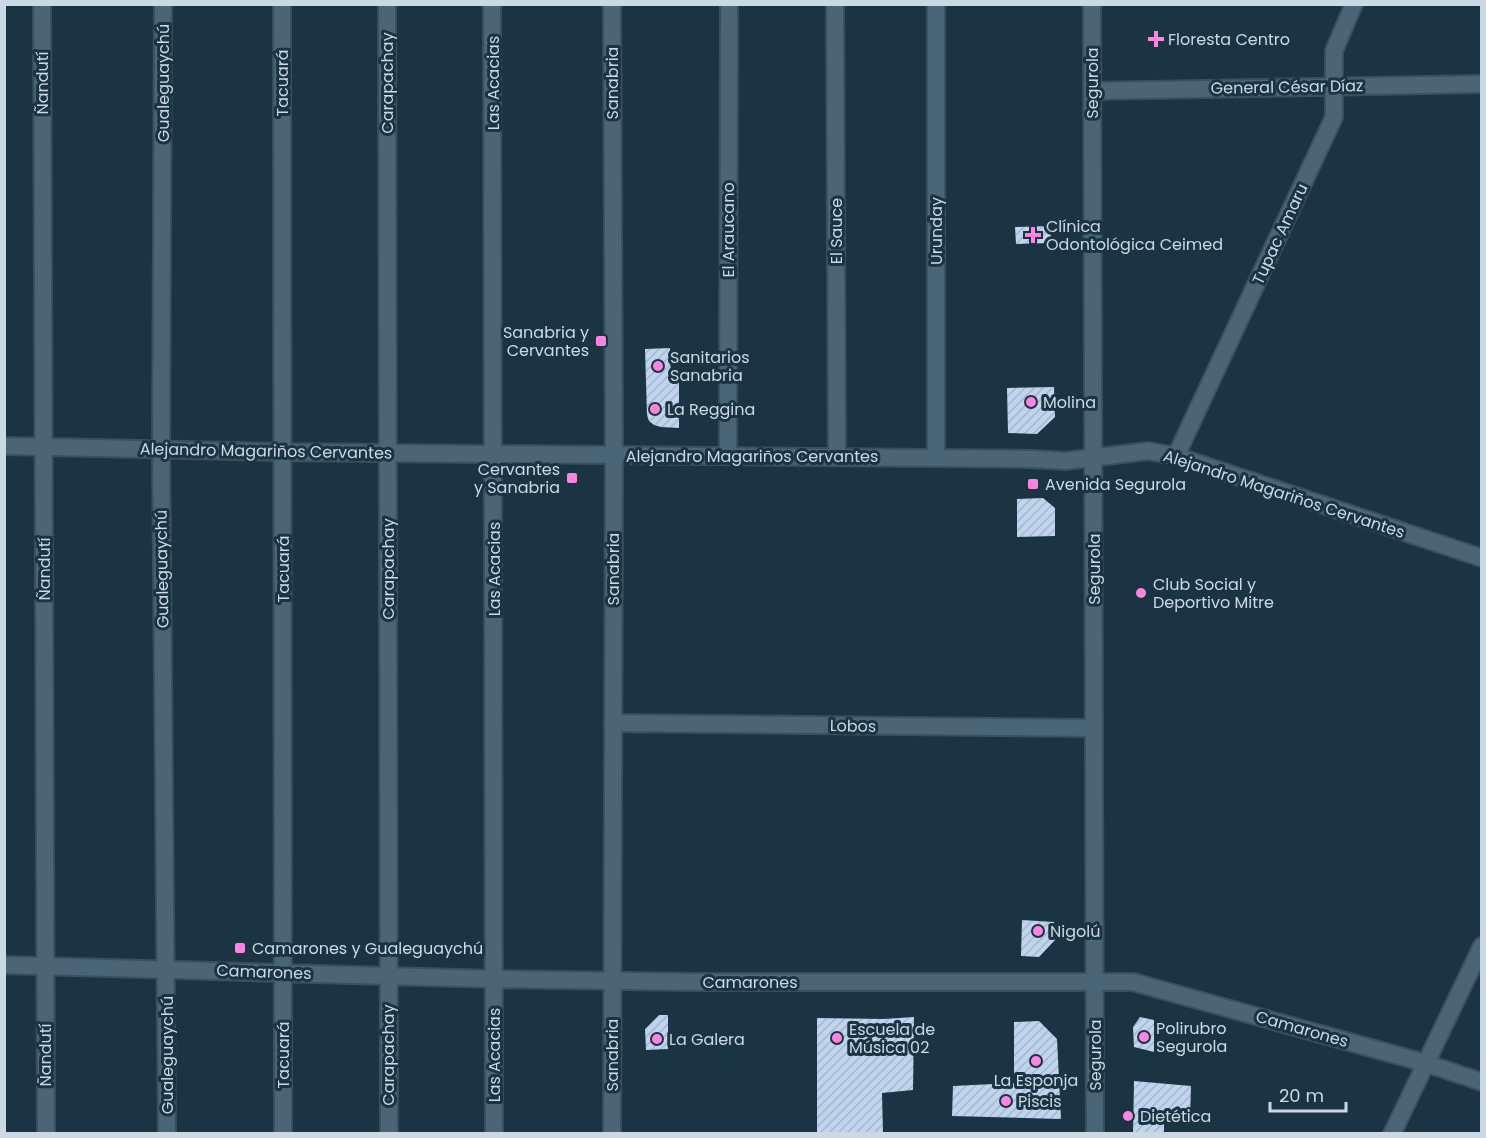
<svg xmlns="http://www.w3.org/2000/svg" width="1486" height="1138" viewBox="0 0 1486 1138" font-family="Poppins,sans-serif">
<style>
.building{fill:url(#building-hatch)}
.lines{fill:none;stroke-linecap:round;stroke-linejoin:round}
.minor-casing{stroke:#3a505d;stroke-width:20}
.tertiary-casing{stroke:#3a505d;stroke-width:20}
.minor{stroke:#496576;stroke-width:16}
.tertiary{stroke:#496576;stroke-width:16}
.poi-dot{fill:#fe85df;stroke:#1a3443;stroke-width:2}
.labels{text-anchor:middle;dominant-baseline:central;stroke-width:6;stroke-linejoin:round;paint-order:stroke}
.poi-label{font-size:16px;fill:#cad9e3;stroke:#1a3443;text-anchor:start}
.street-label{font-size:16px;fill:#cad9e3;stroke:#1a3443}
</style>
<defs>
<pattern id="building-hatch" width="6" height="6" patternUnits="userSpaceOnUse" patternTransform="scale(1.5)"><rect width="6" height="6" fill="#c0d4ee"/><path d="M-1 1l2-2M0 6l6-6M5 7l2-2" fill="none" stroke="#a6b7cc"/></pattern>
</defs>
<rect width="100%" height="100%" fill="#1a3443"/>
<path class="building" d="M1051 226V243L1016 244 1015 227Z
M670 348 671 382H679V428L661 427 654 425 649 421 647 415 645 349Z
M1054 387 1055 417 1037 434 1008 433 1007 388Z
M1043 498 1055 508V536L1017 537V499Z
M1022 920 1054 922 1055 940 1039 957 1021 956Z
M659 1015H668V1049L646 1050 645 1029Z
M914 1017 913 1090 882 1093 883 1134H817V1018L884 1019Z
M1140 1017 1154 1020V1052L1134 1047 1133 1027Z
M1039 1021 1057 1039 1061 1119 952 1116 953 1086 1014 1083V1022Z
M1134 1081 1191 1086 1190 1119 1164 1116V1134H1133Z"/>
<g class="lines">
<g class="minor-casing">
<path id="minor" d="M42 4 46 1134
M163 4 161 450 167 1134
M282 4 283 1134
M387 4 389 1134
M492 4 494 1134
M835 4 837 457
M1092 91 1482 84
M4 446 282 452 1033 459 1065 461 1148 451 1176 456 1482 558
M728 456 729 4
M1176 456 1334 117V51L1354 4
M936 458V4
M613 723 1094 728
M4 965 494 979 696 982H1133L1425 1063 1482 1082
M1392 1134 1482 946"/>
</g>
<g class="tertiary-casing">
<path id="tertiary" d="M612 4 614 455 612 1134
M1092 4 1095 1134"/>
</g>
<use href="#minor" class="minor"/>
<use href="#tertiary" class="tertiary"/>
</g>
<g class="poi-dot">
<path d="M1153 30h6v6h6v6h-6v6h-6v-6h-6v-6h6z"/>
<path d="M1030 226h6v6h6v6h-6v6h-6v-6h-6v-6h6z"/>
<rect x="595" y="335" width="12" height="12" rx="3"/>
<circle cx="658" cy="366" r="6"/>
<circle cx="1031" cy="402" r="6"/>
<circle cx="655" cy="409" r="6"/>
<rect x="566" y="472" width="12" height="12" rx="3"/>
<rect x="1027" y="478" width="12" height="12" rx="3"/>
<circle cx="1141" cy="593" r="6"/>
<circle cx="1038" cy="931" r="6"/>
<rect x="234" y="942" width="12" height="12" rx="3"/>
<circle cx="1144" cy="1037" r="6"/>
<circle cx="837" cy="1038" r="6"/>
<circle cx="657" cy="1039" r="6"/>
<circle cx="1036" cy="1061" r="6"/>
<circle cx="1006" cy="1101" r="6"/>
<circle cx="1128" cy="1116" r="6"/>
</g>
<g class="labels">
<g class="poi-label">
<text x="1168" y="39">Floresta Centro</text>
<text x="1046" y="226">Clínica<tspan x="1046" dy="18">Odontológica Ceimed</tspan></text>
<text x="589" y="332" text-anchor="end">Sanabria y<tspan x="589" dy="18">Cervantes</tspan></text>
<text x="670" y="357">Sanitarios<tspan x="670" dy="18">Sanabria</tspan></text>
<text x="1043" y="402">Molina</text>
<text x="667" y="409">La Reggina</text>
<text x="560" y="469" text-anchor="end">Cervantes<tspan x="560" dy="18">y Sanabria</tspan></text>
<text x="1045" y="484">Avenida Segurola</text>
<text x="1153" y="584">Club Social y<tspan x="1153" dy="18">Deportivo Mitre</tspan></text>
<text x="1050" y="931">Nigolú</text>
<text x="252" y="948">Camarones y Gualeguaychú</text>
<text x="1156" y="1028">Polirubro<tspan x="1156" dy="18">Segurola</tspan></text>
<text x="849" y="1029">Escuela de<tspan x="849" dy="18">Música 02</tspan></text>
<text x="669" y="1039">La Galera</text>
<text x="1036" y="1080" text-anchor="middle">La Esponja</text>
<text x="1018" y="1101">Piscis</text>
<text x="1140" y="1116">Dietética</text>
</g>
<g class="street-label">
<text transform="translate(42 83) rotate(-90)">Ñandutí</text>
<text transform="translate(163 83) rotate(-90)">Gualeguaychú</text>
<text transform="translate(282 83) rotate(-90)">Tacuará</text>
<text transform="translate(387 83) rotate(-90)">Carapachay</text>
<text transform="translate(493 83) rotate(-90)">Las Acacias</text>
<text transform="translate(612 83) rotate(-90)">Sanabria</text>
<text transform="translate(1092 83) rotate(-90)">Segurola</text>
<text transform="translate(1287 87) rotate(-1)">General César Díaz</text>
<text transform="translate(728 230) rotate(-90)">El Araucano</text>
<text transform="translate(836 231) rotate(-90)">El Sauce</text>
<text transform="translate(936 231) rotate(-90)">Urunday</text>
<text transform="translate(1280 234) rotate(-65)">Tupac Amaru</text>
<text transform="translate(266 451) rotate(1)">Alejandro Magariños Cervantes</text>
<text x="752" y="456">Alejandro Magariños Cervantes</text>
<text transform="translate(1284 494) rotate(18)">Alejandro Magariños Cervantes</text>
<text transform="translate(44 569) rotate(-90)">Ñandutí</text>
<text transform="translate(162 569) rotate(-91)">Gualeguaychú</text>
<text transform="translate(283 569) rotate(-90)">Tacuará</text>
<text transform="translate(388 569) rotate(-90)">Carapachay</text>
<text transform="translate(494 569) rotate(-90)">Las Acacias</text>
<text transform="translate(613 569) rotate(-90)">Sanabria</text>
<text transform="translate(1094 569) rotate(-90)">Segurola</text>
<text transform="translate(853 726) rotate(1)">Lobos</text>
<text transform="translate(264 972) rotate(2)">Camarones</text>
<text x="750" y="982">Camarones</text>
<text transform="translate(1302 1029) rotate(16)">Camarones</text>
<text transform="translate(45 1055) rotate(-90)">Ñandutí</text>
<text transform="translate(167 1055) rotate(-90)">Gualeguaychú</text>
<text transform="translate(283 1055) rotate(-90)">Tacuará</text>
<text transform="translate(388 1055) rotate(-90)">Carapachay</text>
<text transform="translate(494 1055) rotate(-90)">Las Acacias</text>
<text transform="translate(612 1055) rotate(-90)">Sanabria</text>
<text transform="translate(1095 1055) rotate(-90)">Segurola</text>
</g>
</g>
<rect width="1486" height="1138" fill="none" stroke="#cad9e3" stroke-width="12"/>
<path d="M1270 1102v9h76v-9" fill="none" stroke="#cad9e3" stroke-width="3"/>
<text x="1279" y="1102" font-size="18" fill="#cad9e3" stroke="#1a3443" stroke-width="4.5" paint-order="stroke">20 m</text>
</svg>
